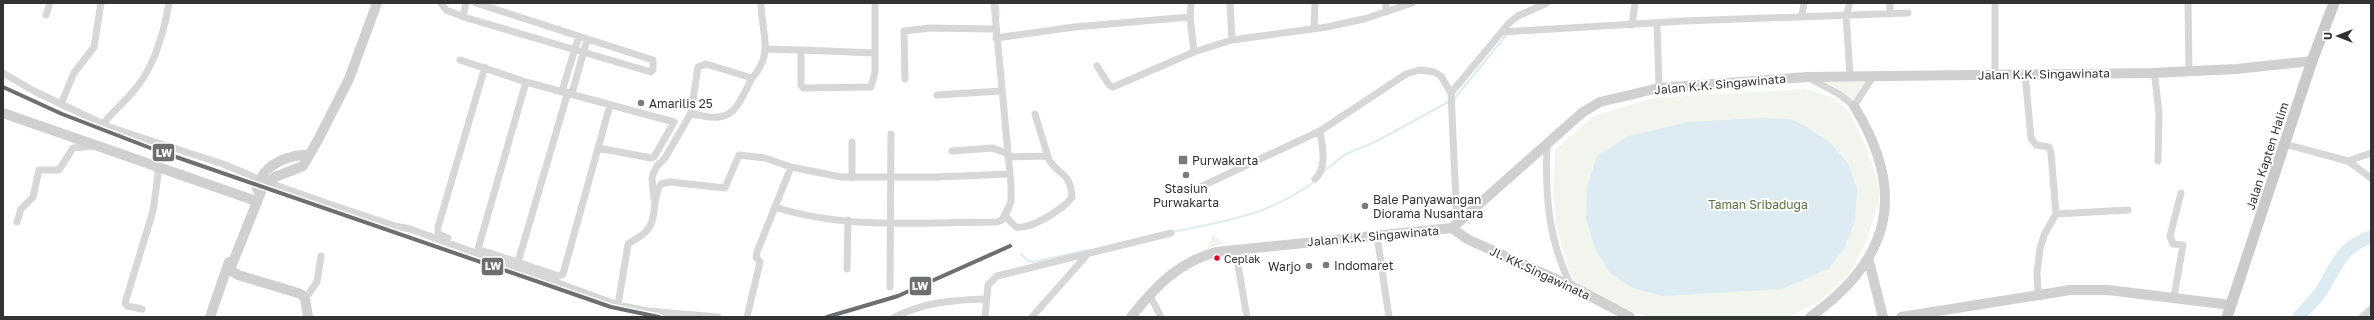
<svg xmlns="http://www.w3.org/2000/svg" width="2374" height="320" viewBox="0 0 2374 320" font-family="'Golos Text',sans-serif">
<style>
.green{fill:#f1f5ed}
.water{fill:#ddebf3}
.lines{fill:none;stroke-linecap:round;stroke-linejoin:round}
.stream{stroke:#ddebf3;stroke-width:2}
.river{stroke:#ddebf3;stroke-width:13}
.street{stroke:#d7d7d7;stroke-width:7}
.secondary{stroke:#d0d0d0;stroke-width:10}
.primary{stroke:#cacaca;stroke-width:11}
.rail-1-casing{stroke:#fff;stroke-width:7}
.rail-1{stroke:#6d6e70;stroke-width:4}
.poi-dot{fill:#7a7a7a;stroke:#fff;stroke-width:1.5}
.bus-dot{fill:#e4002b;stroke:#fff;stroke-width:1.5}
.labels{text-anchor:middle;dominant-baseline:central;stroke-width:4;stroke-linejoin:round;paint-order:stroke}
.bus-label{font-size:11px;fill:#333;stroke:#fff;text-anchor:start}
.street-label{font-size:12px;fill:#333;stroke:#fff}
.poi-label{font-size:12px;fill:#333;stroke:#fff;text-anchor:start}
.park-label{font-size:12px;fill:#56703f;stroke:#fff}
.line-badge{stroke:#fff;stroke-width:1.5}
.badge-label{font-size:11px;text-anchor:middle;font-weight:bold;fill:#fff}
</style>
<rect width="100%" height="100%" fill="#fff"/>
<path class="green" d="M1869 76 1853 101 1834 86 1812 78Z
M1806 89 1833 98 1850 113 1867 149 1878 183V204L1865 245 1848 275 1822 299 1790 317H1654C1625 314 1597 295 1572 280L1557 229 1553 194 1555 150 1594 116 1653 98Z
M1213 235 1224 243 1206 249Z"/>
<path class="water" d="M1760 118 1791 119 1810 129 1830 143 1848 163 1857 189 1855 221 1844 249 1828 269 1782 289 1663 296 1633 288 1609 272 1595 248 1586 219 1587 187 1597 156 1629 136 1689 122Z"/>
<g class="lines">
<path class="stream" d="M998 3 999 17
M1454 99 1507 34
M1323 172 1344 155 1375 142 1450 101
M1009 215 1012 207
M1172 232C1226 221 1270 215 1315 181
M1021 254 1027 260 1033 262 1088 250"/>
<path class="river" d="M2299 317C2305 308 2314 302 2320 293 2336 269 2340 246 2371 237"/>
<path class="street" d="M441 3 446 10 467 18 651 72 653 70V60L476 3
M1230 3 1232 40
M1386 3V12
M1850 3 1846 15 1850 76
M1890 3V14
M2188 3 2189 70
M46 15 50 3
M1802 15 1804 3
M463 17 466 3
M1190 17 1191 3
M1657 24 1659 88
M1632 25 1635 3
M1314 28 1315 3
M1502 32 1684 21 1908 13
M996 38 1074 27 1190 17 1194 52
M766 49 801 50V85L803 88 871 87 875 72V3
M801 50 875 53
M460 60 526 82 674 122 654 157 651 158 598 148
M1097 66 1109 85 1113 87 1194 52 1232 40 1327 27 1364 19 1412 3
M3 73 34 91 109 127 223 164 261 180 329 204 395 226 410 229 618 305 648 311 718 317
M2152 73 2155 78 2159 113 2158 161
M2025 74 2031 138 2036 145 2049 147 2051 153 2056 214 2044 235 2040 249 2037 273 2038 293
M1995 75V3
M1809 78 1839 94 1854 106 1874 75
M905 79 904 31 930 28 995 29
M562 91 579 36
M572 93 587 40
M1451 93 1509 23 1518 16 1547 3
M937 95 1001 91
M61 104 74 73 94 47 101 3
M691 113C731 125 735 112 752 78
M103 124C113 111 126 101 136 88 155 65 164 32 169 3
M1547 143C1545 195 1548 239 1571 286
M2285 144 2348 161 2371 178
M952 151 993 148 1008 154
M1008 157 1048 156
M2348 161 2371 153
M791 167 775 207C845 230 924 222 997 222L1002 220 1011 202V185L994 3
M852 178V142
M1315 179C1328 167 1322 147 1320 131
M1198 188 1320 131 1406 74 1420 70 1434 72 1441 76 1451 93 1457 223
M654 199 652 179 653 174 657 166 665 158 691 113 698 67 706 64 752 78C775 53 761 33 761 3
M2056 214 2128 210
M1005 216 1016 227C1030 230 1064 209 1072 197 1070 171 1060 177 1049 160L1035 114
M17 222 21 209 33 197 39 170H59L73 148 93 146
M1377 236 1389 317
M448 238 438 234V227L485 67
M1235 248 1247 317
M478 249 526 82
M484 251 559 276 563 274 610 105
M518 262 568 92
M847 269 848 220
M890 287 891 134
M1149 294 1161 317
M2174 297 2183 245 2173 244 2170 236 2181 193
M305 299 317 282 321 256
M618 305 628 244C635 239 643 236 648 229 658 216 651 198 661 184L670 182 725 188 739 155 765 158 791 167 841 177H936L1010 174
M142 309 127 306 125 303 153 211 158 175 157 166
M747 317 760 262 756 257 757 252 775 207
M895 317C925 302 953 300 986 299
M985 317 988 285 997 276 1171 233
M1032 317 1086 256
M2362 317 2371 309"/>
<path class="secondary" d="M3 113 253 200
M257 189C259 184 261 176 265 172 275 161 293 154 308 155
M1452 228 1467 239 1571 286 1630 317
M1868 258 1883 317
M210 317 229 262
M308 317 305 299 301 294 238 275 232 271 231 267 263 187 275 177 303 166 319 138 349 79 377 3
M1131 317C1155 287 1177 263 1216 252L1452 228 1583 112 1600 102 1659 88 1807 77 2152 73 2236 69 2312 61
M1810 317C1892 259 1907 192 1854 106
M1901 317 2070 290H2108L2231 305"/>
<path class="primary" d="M2227 317 2312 61 2334 3"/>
<g class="rail-1-casing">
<path id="rail-1" d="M3 87 62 114 153 149 611 307 659 317
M827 317 898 296 1010 246"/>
</g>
<use href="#rail-1" class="rail-1"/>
</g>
<g class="poi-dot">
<circle cx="641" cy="103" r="4"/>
<rect x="1178" y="155" width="10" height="10" rx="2"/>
<circle cx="1186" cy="175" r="4"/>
<circle cx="1365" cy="206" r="4"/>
<circle cx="1326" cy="265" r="4"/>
<circle cx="1309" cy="266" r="4"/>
</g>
<circle class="bus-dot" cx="1217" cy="258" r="3.5"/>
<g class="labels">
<g class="bus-label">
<text x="1224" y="258">Ceplak</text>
</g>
<g class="street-label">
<text transform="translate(2044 74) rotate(-1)">Jalan K.K. Singawinata</text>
<text transform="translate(1720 84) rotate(-5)">Jalan K.K. Singawinata</text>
<text transform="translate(2267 156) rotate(-72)">Jalan Kapten Halim</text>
<text transform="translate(1373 236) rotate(-5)">Jalan K.K. Singawinata</text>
<text transform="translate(1540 273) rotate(25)">Jl. KK.Singawinata</text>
</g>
<g class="poi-label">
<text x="649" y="103">Amarilis 25</text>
<text x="1192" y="160">Purwakarta</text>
<text x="1186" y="188" text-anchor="middle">Stasiun<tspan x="1186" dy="14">Purwakarta</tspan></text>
<text x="1373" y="199">Bale Panyawangan<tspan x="1373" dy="14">Diorama Nusantara</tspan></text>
<text x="1334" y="265">Indomaret</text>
<text x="1301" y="266" text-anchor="end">Warjo</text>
</g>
<g class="park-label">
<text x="1758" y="204">Taman Sribaduga</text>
</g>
</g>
<g class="line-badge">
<rect x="152" y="143" width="23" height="19" rx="4" fill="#6d6e70"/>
<rect x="481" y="257" width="23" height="19" rx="4" fill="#6d6e70"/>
<rect x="909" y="276" width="23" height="20" rx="4" fill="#6d6e70"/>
</g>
<g class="badge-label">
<text x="164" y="157">LW</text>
<text x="493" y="270">LW</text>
<text x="920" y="290">LW</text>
</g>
<rect width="2374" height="320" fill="none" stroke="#333333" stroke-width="8"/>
<g transform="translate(2338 36) rotate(270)" stroke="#ffffff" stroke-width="3" paint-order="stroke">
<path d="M0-3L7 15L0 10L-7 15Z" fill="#333333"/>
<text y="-6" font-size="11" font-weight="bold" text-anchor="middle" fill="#333333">U</text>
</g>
</svg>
